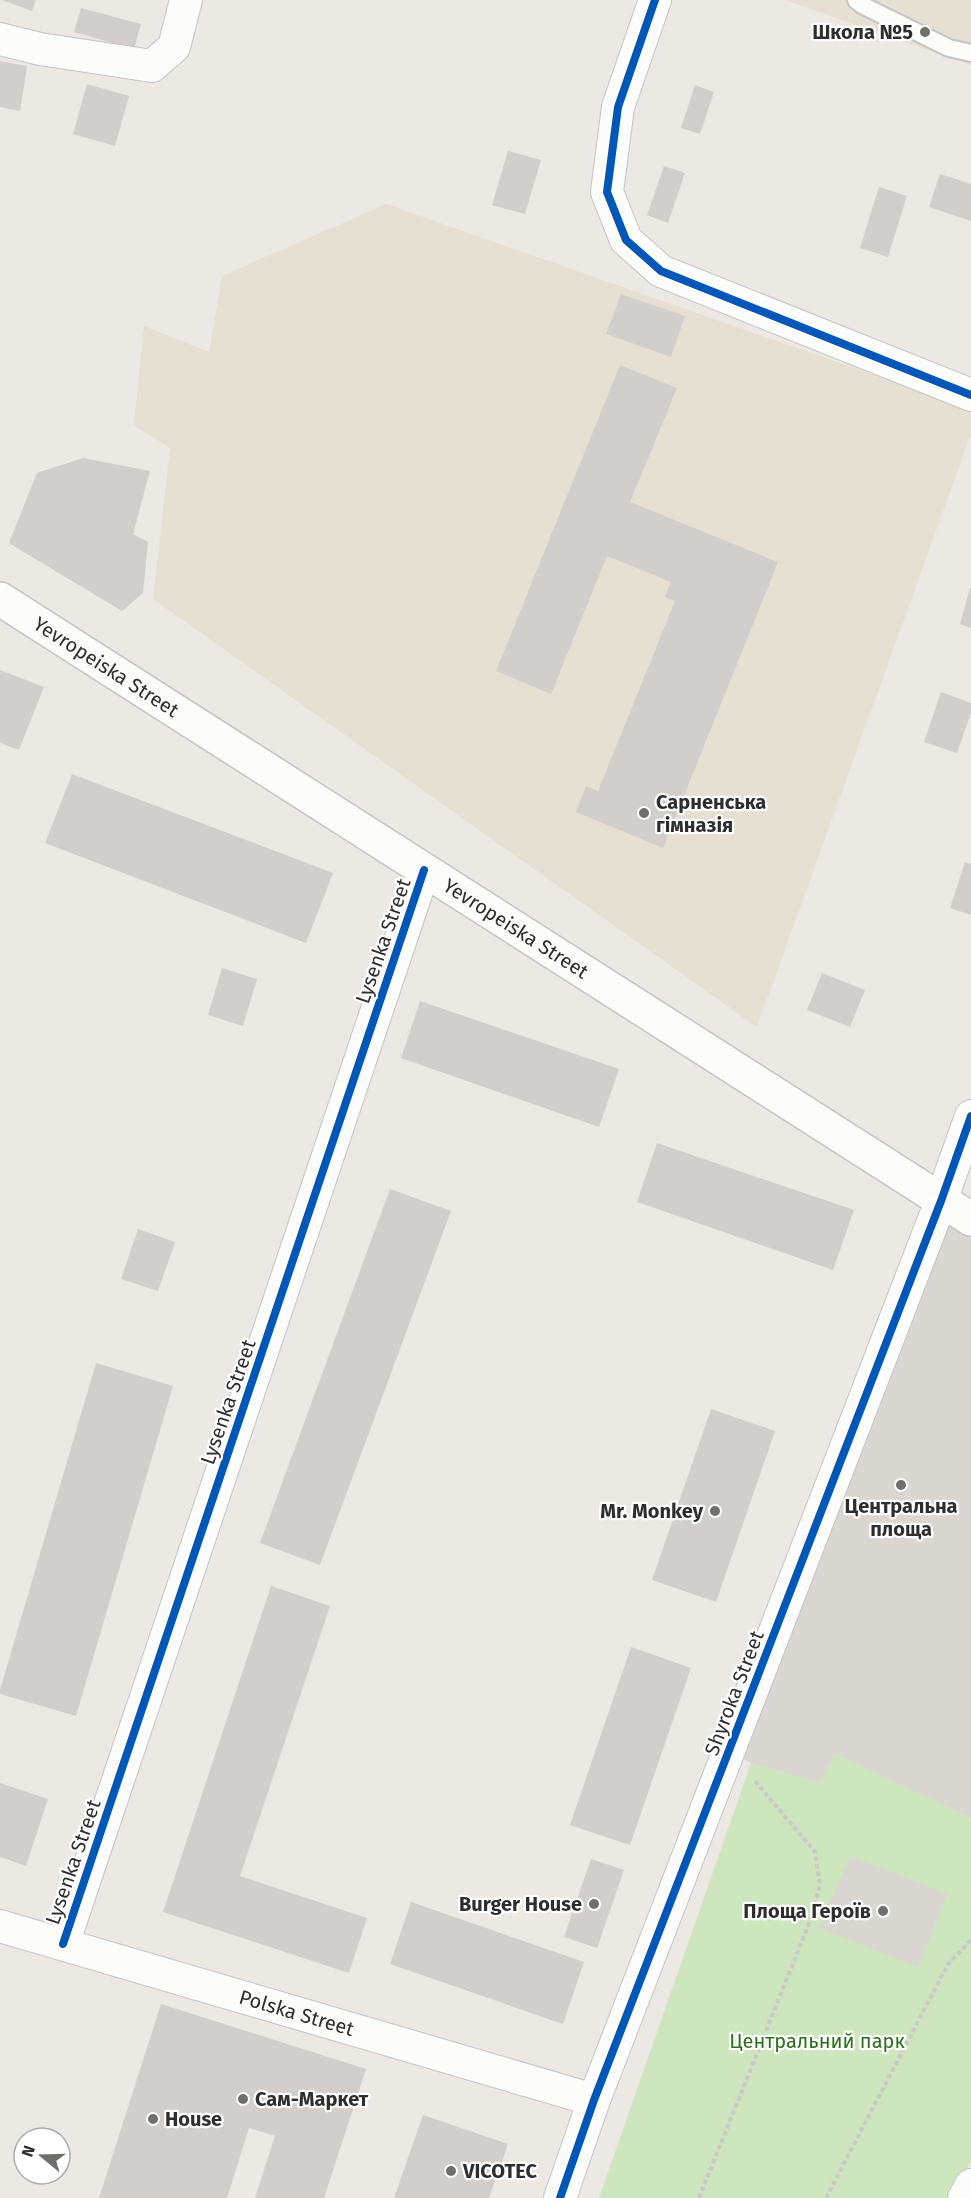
<svg xmlns="http://www.w3.org/2000/svg" width="971" height="2198" viewBox="0 0 971 2198" font-family="'Fira Sans',sans-serif">
<style>
.education{fill:#e6e0d3}
.green{fill:#cee6be}
.plaza{fill:#dad6d2}
.building{fill:#d1cecb}
.lines{fill:none;stroke-linecap:round;stroke-linejoin:round}
.service-casing{stroke:#c5c4c5;stroke-width:20}
.minor-casing{stroke:#c5c4c5;stroke-width:34}
.secondary-casing{stroke:#c5c4c5;stroke-width:36}
.path{stroke:#c9c9c8;stroke-width:4;stroke-dasharray:4.5 3;stroke-linecap:butt}
.service{stroke:#fcfcfb;stroke-width:16}
.minor{stroke:#fcfcfb;stroke-width:32}
.secondary{stroke:#fcfcfb;stroke-width:33}
.cycleway-casing{stroke:#fff;stroke-width:11}
.cycleway{stroke:#0057b8;stroke-width:8}
.poi-dot{fill:#706f6e;stroke:#fff;stroke-width:2}
.labels{text-anchor:middle;dominant-baseline:central;stroke-width:4.5;stroke-linejoin:round;paint-order:stroke}
.poi-label{font-size:20px;font-weight:bold;fill:#2e2e2e;stroke:#fff;text-anchor:end}
.street-label{font-size:20px;fill:#2e2e2e;stroke:#fff}
.park-label{font-size:20px;fill:#2c6e1b;stroke:#fff}
</style>
<rect width="100%" height="100%" fill="#ece8e4"/>
<path class="education" d="M785 0H971V65Z
M386 204 971 409V434L757 1027 153 599 170 448 134 425 144 326 209 352 222 276Z"/>
<path class="green" d="M833 1752 971 1818V2162L950 2198H599L751 1763 819 1783Z"/>
<path class="plaza" d="M941 1201 971 1220V1818L834 1753 819 1783 751 1763 729 1751Z
M850 1856 947 1894 918 1967 819 1928Z"/>
<path class="building" d="M2 0H36L32 11Z
M81 8 141 24 134 49 74 32Z
M0 61 27 66 20 111 0 107Z
M87 84 129 96 115 146 73 134Z
M695 85 714 92 700 134 681 128Z
M508 151 541 160 525 214 492 205Z
M664 166 685 173 668 223 647 215Z
M940 174 971 184V221L929 207Z
M879 187 907 196 888 257 860 248Z
M621 294 685 316 671 357 606 334Z
M620 365 677 388 630 502 778 562 663 848 576 812 586 786 598 791 675 601 665 597 671 582 607 556 551 694 496 671Z
M83 458 150 471 133 534 148 542 143 593 122 611 9 543 37 473Z
M970 588H971V628L960 624Z
M0 670 44 687 19 750 0 743Z
M941 692 971 703V713L957 753 924 742Z
M72 774 333 873 306 943 45 843Z
M965 862 971 864V915L950 908Z
M222 968 257 979 243 1026 208 1015Z
M822 973 865 990 850 1027 807 1010Z
M420 1001 619 1069 599 1127 401 1058Z
M657 1143 854 1210 833 1270 637 1202Z
M390 1189 451 1211 320 1565 260 1543Z
M138 1229 175 1242 158 1291 121 1279Z
M96 1363 173 1386 76 1716 0 1694V1690Z
M711 1409 775 1431 716 1602 652 1580Z
M271 1586 330 1606 240 1876 367 1918 349 1973 163 1912Z
M631 1647 691 1668 630 1845 570 1825Z
M0 1783 48 1799 26 1866 0 1857Z
M591 1859 624 1870 597 1948 564 1937Z
M411 1902 584 1962 563 2024 390 1964Z
M161 2004 366 2069 324 2198H255L275 2136 249 2128 227 2198H99Z
M423 2115 508 2144 489 2198H394Z"/>
<g class="lines">
<g class="service-casing">
<path id="service" d="M856 0 862 5 949 48 971 53"/>
</g>
<g class="minor-casing">
<g id="minor">
<path d="M655 0 618 107 607 192 626 240 661 271 971 395"/>
<path d="M0 39 40 49 152 66 174 47 186 0"/>
<path id="s1" d="M0 1926 594 2100"/>
<path d="M63 1944 424 870"/>
<path d="M560 2198 594 2100 941 1201 971 1116"/>
<path d="M964 2198 971 2185"/>
</g>
</g>
<g class="secondary-casing">
<g id="secondary">
<path id="s2" d="M0 599 971 1219"/>
</g>
</g>
<path class="path" d="M699 2198 812 1916 820 1884 815 1852 753 1779
M826 2198 948 1964 971 1940"/>
<use href="#service" class="service"/>
<use href="#minor" class="minor"/>
<use href="#secondary" class="secondary"/>
<g class="cycleway-casing">
<path id="cycleway" d="M655 0 618 107 607 192 626 240 661 271 971 395
M63 1944 424 870
M560 2198 594 2100 941 1201 971 1116"/>
</g>
<use href="#cycleway" class="cycleway"/>
</g>
<g class="poi-dot">
<circle cx="925" cy="32" r="6"/>
<circle cx="644" cy="813" r="6"/>
<circle cx="901" cy="1485" r="6"/>
<circle cx="715" cy="1511" r="6"/>
<circle cx="594" cy="1904" r="6"/>
<circle cx="883" cy="1911" r="6"/>
<circle cx="243" cy="2099" r="6"/>
<circle cx="153" cy="2119" r="6"/>
<circle cx="451" cy="2171" r="6"/>
</g>
<g class="labels">
<g class="poi-label">
<text x="913" y="32">Школа №5</text>
<text x="656" y="802" text-anchor="start">Сарненська<tspan x="656" dy="23">гімназія</tspan></text>
<text x="901" y="1506" text-anchor="middle">Центральна<tspan x="901" dy="23">площа</tspan></text>
<text x="703" y="1511">Mr. Monkey</text>
<text x="582" y="1904">Burger House</text>
<text x="871" y="1911">Площа Героїв</text>
<text x="255" y="2099" text-anchor="start">Сам-Маркет</text>
<text x="165" y="2119" text-anchor="start">House</text>
<text x="463" y="2171" text-anchor="start">VICOTEC</text>
</g>
<g class="street-label">
<text stroke="none"><textPath href="#s2" startOffset="126">Yevropeiska Street</textPath></text>
<text stroke="none"><textPath href="#s2" startOffset="612">Yevropeiska Street</textPath></text>
<text transform="translate(383 941) rotate(-71)">Lysenka Street</text>
<text transform="translate(228 1402) rotate(-71)">Lysenka Street</text>
<text transform="translate(734 1693) rotate(-69)">Shyroka Street</text>
<text transform="translate(73 1862) rotate(-71)">Lysenka Street</text>
<text stroke="none"><textPath href="#s1" startOffset="309">Polska Street</textPath></text>
</g>
<g class="park-label">
<text x="817" y="2041">Центральний парк</text>
</g>
</g>
<g transform="translate(42 2156) rotate(289)"><circle r="28" fill="#ffffff" stroke="#ababab" stroke-width="1.5"/>
<path d="M0-4.5L10 22L0 15L-10 22Z" fill="#706f6e"/>
<text y="-9" font-size="16" font-weight="bold" text-anchor="middle" fill="#2e2e2e">N</text>
</g>
</svg>
